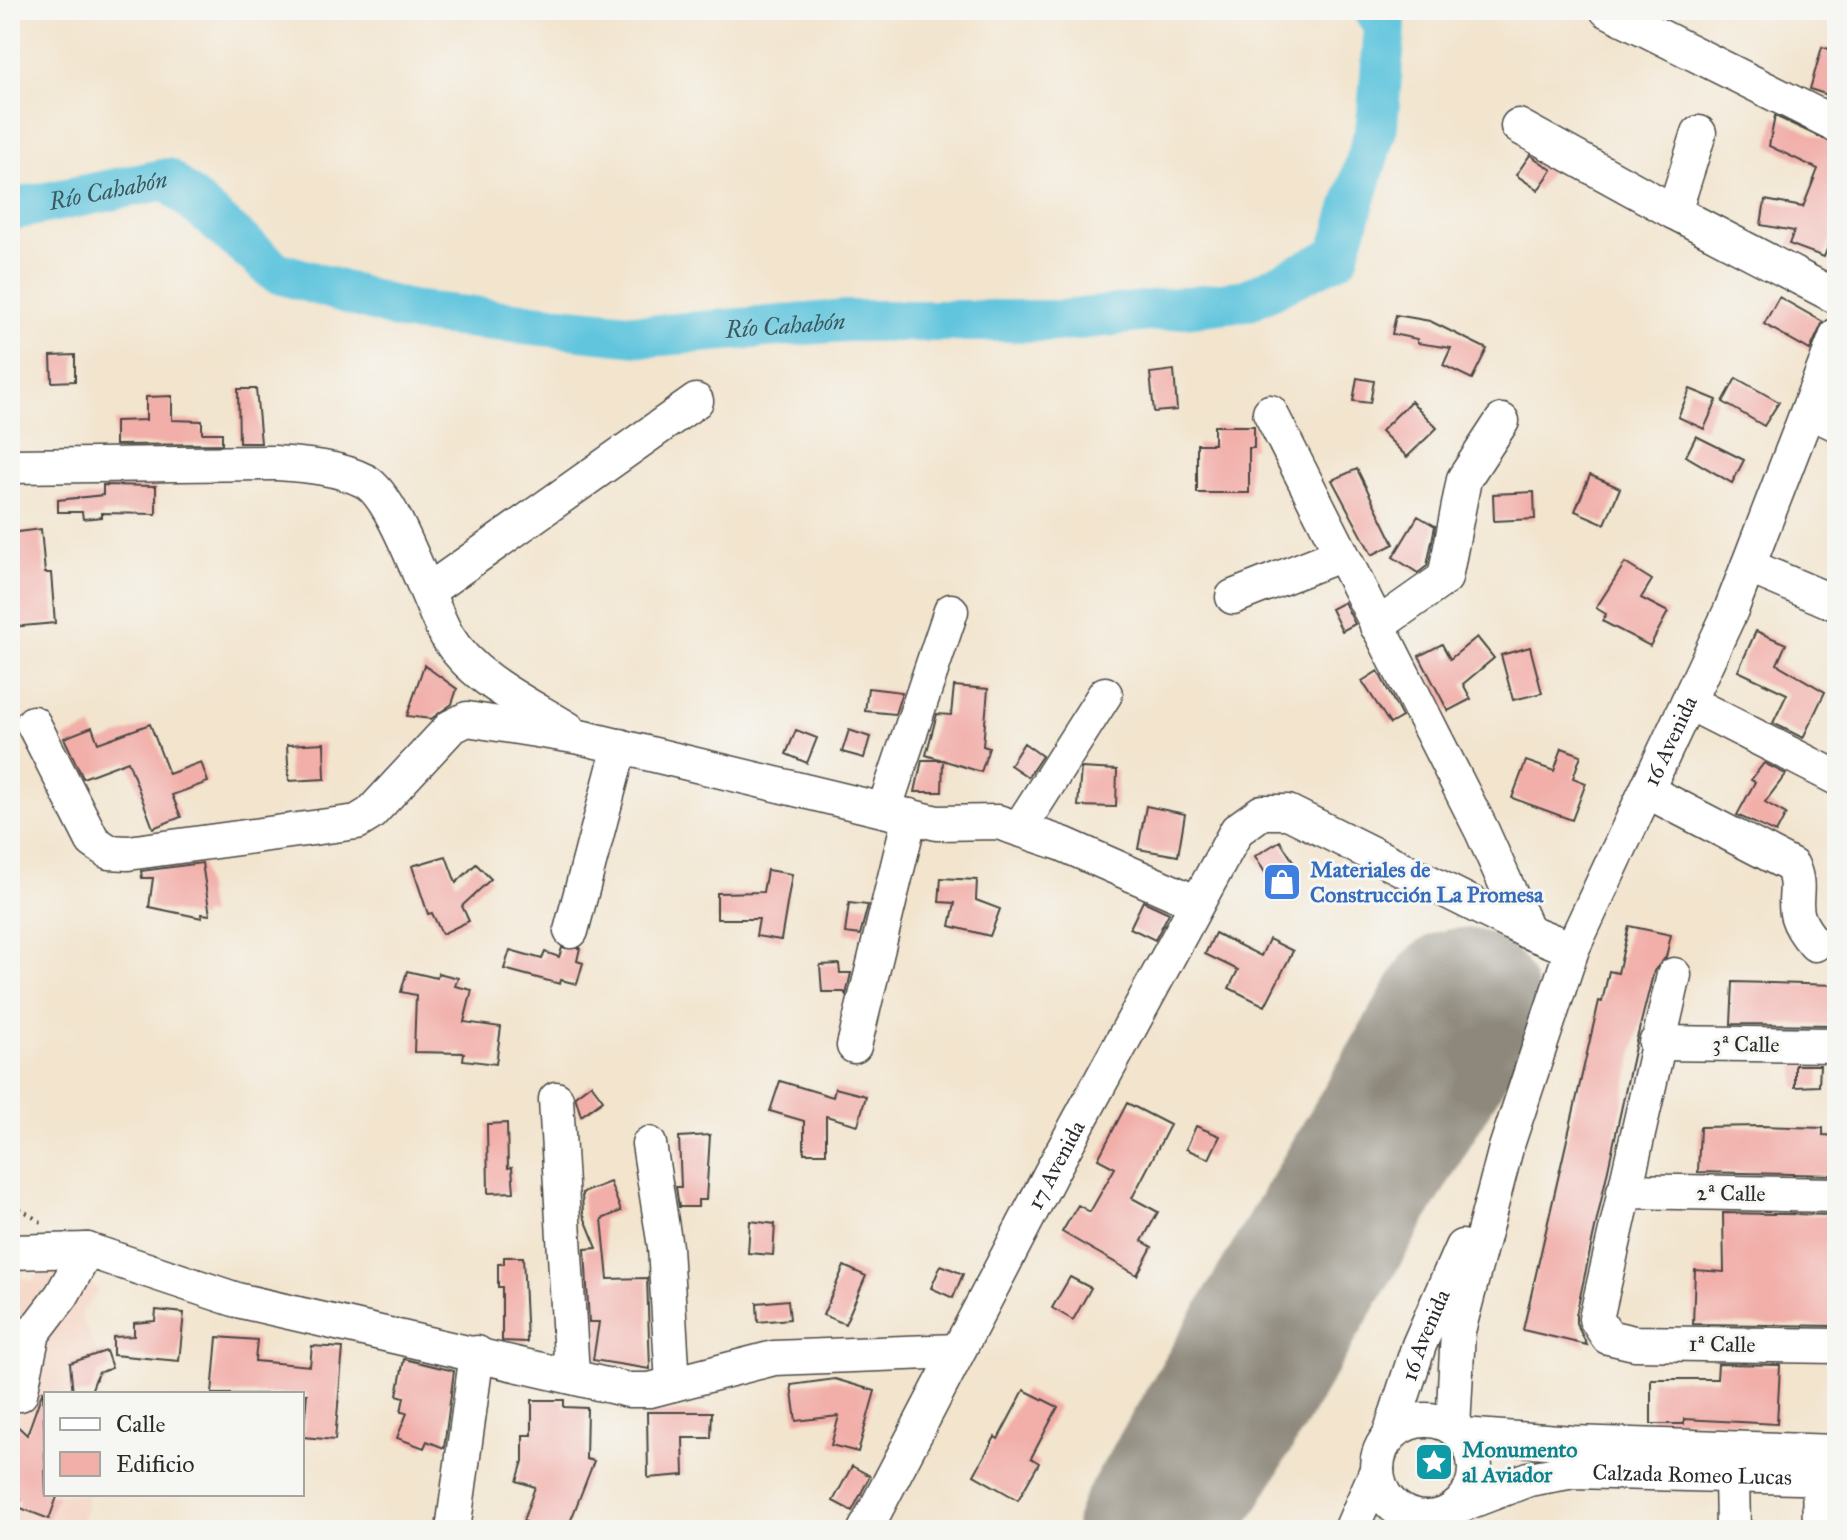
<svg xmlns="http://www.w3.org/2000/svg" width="1847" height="1540" viewBox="0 0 1847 1540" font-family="'IM FELL Great Primer',serif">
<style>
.built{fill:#f5d3c1}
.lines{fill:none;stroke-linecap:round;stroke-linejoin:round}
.river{stroke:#60c5dd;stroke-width:42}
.runway{stroke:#8e887c;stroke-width:156}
.building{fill:#f2aea9}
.minor-casing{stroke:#494743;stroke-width:37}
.path{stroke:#494743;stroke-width:4;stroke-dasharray:2 6;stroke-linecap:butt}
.minor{stroke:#fff;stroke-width:34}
.labels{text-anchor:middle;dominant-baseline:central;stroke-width:6;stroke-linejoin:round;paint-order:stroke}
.street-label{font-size:22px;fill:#2b2b2b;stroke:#f6f6f2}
.shop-label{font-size:22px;font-weight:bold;fill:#366cbe;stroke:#f6f6f2;text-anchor:start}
.culture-label{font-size:22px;font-weight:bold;fill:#0d838f;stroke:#f6f6f2;text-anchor:start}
.water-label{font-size:24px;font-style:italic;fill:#3b5960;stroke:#f6f6f2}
</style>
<rect width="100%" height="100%" fill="#f6f6f2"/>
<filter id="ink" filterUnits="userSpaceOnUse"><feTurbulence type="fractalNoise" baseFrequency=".0125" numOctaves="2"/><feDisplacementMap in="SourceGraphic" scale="16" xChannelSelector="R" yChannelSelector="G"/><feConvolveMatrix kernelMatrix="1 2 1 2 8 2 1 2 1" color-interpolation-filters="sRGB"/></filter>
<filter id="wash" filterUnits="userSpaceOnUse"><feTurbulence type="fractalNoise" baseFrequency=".006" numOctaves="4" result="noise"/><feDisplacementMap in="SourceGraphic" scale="32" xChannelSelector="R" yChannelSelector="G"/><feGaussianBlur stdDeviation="1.8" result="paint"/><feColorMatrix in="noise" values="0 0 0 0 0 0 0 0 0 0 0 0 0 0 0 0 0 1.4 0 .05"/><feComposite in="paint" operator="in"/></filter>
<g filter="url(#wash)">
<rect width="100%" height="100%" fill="#f2e4cd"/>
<path class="built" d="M54 1256 99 1290 80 1314 107 1373 104 1394H46V1494H88L82 1530H10V1273L32 1281Z"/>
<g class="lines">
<path class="river" id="s1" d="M10 210 167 179 276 272 408 311 648 336 845 321H1062L1247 300 1338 256 1377 125 1385 26 1374 10"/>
<path class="runway" d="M1154 1530 1462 1006"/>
</g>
<g id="blocks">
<path class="building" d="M1822 47 1837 51V98L1810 89Z
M1775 116 1837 145V224L1824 257 1789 244 1794 231 1761 225 1765 200 1803 207 1818 169 1769 146Z
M1530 155 1552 170 1538 190 1516 175Z
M1779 297 1823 322 1810 350 1764 324Z
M1396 315 1430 321 1487 349 1472 379 1443 365 1451 348 1417 343V339L1392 334Z
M75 355V381L52 382 51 356Z
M1174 370 1177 410 1154 412 1150 373Z
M1357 378 1374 381 1370 403 1353 401Z
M1736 378 1779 402 1764 426 1723 402Z
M238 389H256L261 443H239Z
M1690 389 1717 400 1704 429 1678 417Z
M172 396V420L202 421V433H222V444L115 445V421L146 420V397Z
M1411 401 1437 428 1407 457 1381 431Z
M1214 426H1254V448H1249V493H1197V444H1214Z
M1696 436 1744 460 1732 483 1686 456Z
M1357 469 1394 544 1372 555 1332 480Z
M1590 475 1620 488 1605 524 1575 511Z
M103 485 156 486V514L102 513V517L83 519 82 512H58V500L103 495Z
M1534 492 1535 519 1494 521 1493 494Z
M1418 516 1435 526 1427 566 1418 573 1393 557Z
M41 529 45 573H51L55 623 12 627 10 533Z
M1625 563 1652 580 1641 598 1668 612 1650 646 1602 621 1606 614 1596 608Z
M1344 602 1355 624 1342 631 1331 609Z
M1756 631 1786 644 1777 664 1825 692 1803 738 1773 723 1787 694 1738 671Z
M1477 637 1494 658 1463 684 1471 699 1448 711 1419 656 1442 644 1450 659Z
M1530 647 1542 693 1513 700 1501 655Z
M424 665 457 689 452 704 431 719 407 716Z
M1378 671 1402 717 1390 724 1362 681Z
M954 686 988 689 983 746 989 748 981 772 926 755 937 714 951 715Z
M868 688 902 692 895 714 865 711Z
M150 724 169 774 201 762 208 782 172 795 181 817 153 828 128 761 83 778 64 738 92 727 98 743Z
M796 730 817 738 807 763 786 754Z
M849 730 870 737 864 758 842 752Z
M324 743 325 779 289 781 287 745Z
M1024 743 1042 756 1028 777 1010 765Z
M1562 748 1581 755 1573 778 1586 783 1572 820 1512 798 1526 761 1554 771Z
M922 760H943L942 792H915Z
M1764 763 1786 774 1765 802 1786 814 1776 833 1737 815 1755 782 1751 780Z
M1081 768 1117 770 1116 807 1078 806Z
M1146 806 1185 814 1178 856 1138 849Z
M1280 841 1293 861 1267 876 1255 856Z
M446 856 456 883 476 864 491 879 462 906 469 921 442 934 432 913 428 914 412 866Z
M202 863 210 915 202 914V918L149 907 153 878H142L141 871Z
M767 870 792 874 781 940 756 936 759 919H717V893L763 892Z
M941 878 977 880 976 900 1000 909 990 936 950 926 955 903 939 902Z
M1143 901 1169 913 1155 940 1130 928Z
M849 903 868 905 860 935 845 933Z
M1629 926 1671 935 1666 957 1654 971 1636 1042 1576 1315V1323L1587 1345 1523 1330 1599 1001 1602 1002 1609 971 1618 973Z
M1215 933 1261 956 1269 939 1293 951 1265 1006 1229 988 1238 970 1205 954Z
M562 948H580L577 961 583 963 577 984 561 980 560 984 504 969 510 950 542 959 545 952 559 957Z
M839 964 840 973H851L846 995 844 992H822L820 965Z
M407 971 437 978 438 973 458 978 455 986 472 990 464 1022 501 1027 496 1064 463 1060 464 1053 414 1052 416 995 401 992Z
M1733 982 1837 985V1025L1731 1024Z
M1795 1065H1820L1819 1086 1795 1087Z
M780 1081 833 1097 835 1088 866 1096 858 1125 826 1116V1153H804V1121L770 1111Z
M591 1084 603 1100 581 1116 575 1096Z
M1127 1103 1170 1125 1132 1198 1158 1212 1142 1241 1152 1247 1137 1275 1062 1232 1078 1205 1090 1212 1115 1168 1098 1159Z
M507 1123 508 1168 512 1167 514 1192 488 1193 487 1124Z
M1196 1126 1220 1136 1209 1159 1186 1149Z
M1762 1126 1823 1128V1135L1837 1136V1175L1698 1172 1700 1127Z
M710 1135 706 1200H698V1207H679L676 1187H681L679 1137Z
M610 1182 621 1211 602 1219 608 1279 647 1278 650 1369 593 1360 599 1322H589L585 1249 597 1248 583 1214 582 1193Z
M1723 1213 1837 1215V1326L1693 1324 1695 1270 1724 1272Z
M750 1221 775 1224 773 1255 748 1253Z
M504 1257H523L527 1342 502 1341V1287H498V1264H504Z
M941 1265 963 1274 953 1298 931 1288Z
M844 1266 866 1276 845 1324 823 1315Z
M1070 1277 1091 1288 1073 1320 1052 1308Z
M788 1300 790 1319 758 1322 757 1303Z
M156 1310 184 1313 179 1361 113 1355V1337L134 1336V1323L155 1321Z
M217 1337 257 1340 255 1361 310 1366 312 1346 343 1348 335 1440 303 1437 307 1394H212Z
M106 1351 112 1368 98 1373 90 1394H73L70 1363Z
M404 1359 454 1371 444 1448 427 1441 424 1448 397 1438 407 1413 401 1412 404 1397 397 1395Z
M1718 1364 1780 1365 1777 1424 1684 1419V1424H1651V1379H1717Z
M835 1379 875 1391 858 1452 831 1445 839 1416 796 1421 791 1385Z
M43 1390 46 1494H58L49 1519 18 1507 21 1500 10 1495V1419L27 1435Z
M1024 1390 1058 1407 1031 1458 1039 1463 1018 1500 974 1475 995 1437 998 1439Z
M532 1400H564V1407L587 1408 586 1459 594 1461 567 1530H549L523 1521 535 1487 517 1481 523 1461V1435H532Z
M647 1412H712L711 1438H683L684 1475 648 1478Z
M852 1466 870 1476 852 1511 833 1501Z"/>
</g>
</g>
<g filter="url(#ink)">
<use href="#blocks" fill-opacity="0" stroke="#494743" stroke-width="2"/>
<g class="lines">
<g class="minor-casing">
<g id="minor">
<path d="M1607 10 1837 125"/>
<path d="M1518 126 1674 212 1837 297"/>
<path d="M1674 212 1699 133"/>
<path d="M1809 411 1837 424"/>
<path d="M1270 412 1482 831 1527 931"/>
<path d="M10 466 275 463C304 465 338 467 365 481 396 498 428 603 447 636 472 679 528 704 568 729"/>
<path d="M1748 566 1837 604"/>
<path d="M428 591 696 401"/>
<path d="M1233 597 1339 555"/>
<path d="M1377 626 1445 578 1464 479 1502 421"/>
<path d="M1688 702 1837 778"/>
<path d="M33 723 93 841 109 852 128 853 357 822 370 814 451 727 467 719 580 737 937 823 998 822 1063 844 1197 903"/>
<path d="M1647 791 1792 866C1806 897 1781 906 1815 944"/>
<path d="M884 810 951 611"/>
<path d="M1019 829 1105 694"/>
<path d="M571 931 620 746"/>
<path d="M1674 975 1596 1319 1608 1337 1634 1343 1837 1346"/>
<path d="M1656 1043 1837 1045"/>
<path d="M854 1046 910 816"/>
<path d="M556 1099 572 1375"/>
<path d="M649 1144 665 1247 673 1384"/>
<path d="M1624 1191 1837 1195"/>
<path d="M10 1252 87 1250 237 1300 628 1390H650L774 1358 957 1351"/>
<path d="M20 1394 33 1333 62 1295 87 1250"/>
<circle cx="1426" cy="1469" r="49"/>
<path id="s2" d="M1453 1428 1458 1331 1506 1148 1572 949 1731 610 1837 335"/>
<path d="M1462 1435 1573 1443 1837 1452"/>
<path id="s3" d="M1389 1437 1419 1345 1462 1247"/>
<path d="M1732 1475 1733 1530"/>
<path d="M1819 1478 1820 1530"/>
<path id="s4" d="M1458 1506 1529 1479 1574 1471 1837 1478"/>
<path d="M453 1530 477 1353"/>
<path id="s5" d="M865 1530 1052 1171 1237 830 1262 812H1288L1527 931 1572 949"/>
<path d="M1351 1530 1377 1470"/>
</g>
</g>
<path class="path" d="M10 1169 20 1209 41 1222"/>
<use href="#minor" class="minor"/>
</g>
</g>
<defs>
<g id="shop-square" transform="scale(2)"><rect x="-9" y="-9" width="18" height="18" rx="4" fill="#3f7fe0" stroke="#f6f6f2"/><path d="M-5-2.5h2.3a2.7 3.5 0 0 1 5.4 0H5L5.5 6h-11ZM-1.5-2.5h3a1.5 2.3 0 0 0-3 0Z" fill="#fff"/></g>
<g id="sight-square" transform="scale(2)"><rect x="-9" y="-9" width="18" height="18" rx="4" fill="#0f9aa8" stroke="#f6f6f2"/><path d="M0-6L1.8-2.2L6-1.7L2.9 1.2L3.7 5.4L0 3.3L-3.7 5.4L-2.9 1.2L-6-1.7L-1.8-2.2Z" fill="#fff"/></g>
</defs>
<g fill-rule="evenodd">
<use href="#shop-square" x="1282" y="882"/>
<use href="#sight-square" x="1434" y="1462"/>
</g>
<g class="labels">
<g class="street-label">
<text stroke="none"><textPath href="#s2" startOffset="726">16 Avenida</textPath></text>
<text transform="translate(1746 1044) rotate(1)">3ª Calle</text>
<text stroke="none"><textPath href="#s5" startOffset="412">17 Avenida</textPath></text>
<text transform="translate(1731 1193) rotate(1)">2ª Calle</text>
<text stroke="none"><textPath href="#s3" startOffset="108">16 Avenida</textPath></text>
<text transform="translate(1722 1344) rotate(1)">1ª Calle</text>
<text stroke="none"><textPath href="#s4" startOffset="240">Calzada Romeo Lucas</textPath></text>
</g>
<g class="shop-label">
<text x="1310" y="869">Materiales de<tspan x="1310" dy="25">Construcción La Promesa</tspan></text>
</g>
<g class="culture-label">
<text x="1462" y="1449">Monumento<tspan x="1462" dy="25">al Aviador</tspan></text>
</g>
<g class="water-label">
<text stroke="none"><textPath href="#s1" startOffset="100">Río Cahabón</textPath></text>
<text stroke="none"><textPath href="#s1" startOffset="820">Río Cahabón</textPath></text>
</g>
</g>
<rect width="1847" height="1540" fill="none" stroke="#f6f6f2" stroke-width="40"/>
<rect x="44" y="1392" width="260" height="104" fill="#f6f6f2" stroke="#a5a5a2" stroke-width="2"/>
<rect x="60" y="1418" width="40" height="12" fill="#ffffff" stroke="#a5a5a2" stroke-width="2"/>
<text x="116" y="1432" font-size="24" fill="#2b2b2b">Calle</text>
<rect x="60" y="1452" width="40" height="24" fill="#f2aea9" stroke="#a5a5a2" stroke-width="2"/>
<text x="116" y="1472" font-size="24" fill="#2b2b2b">Edificio</text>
</svg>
